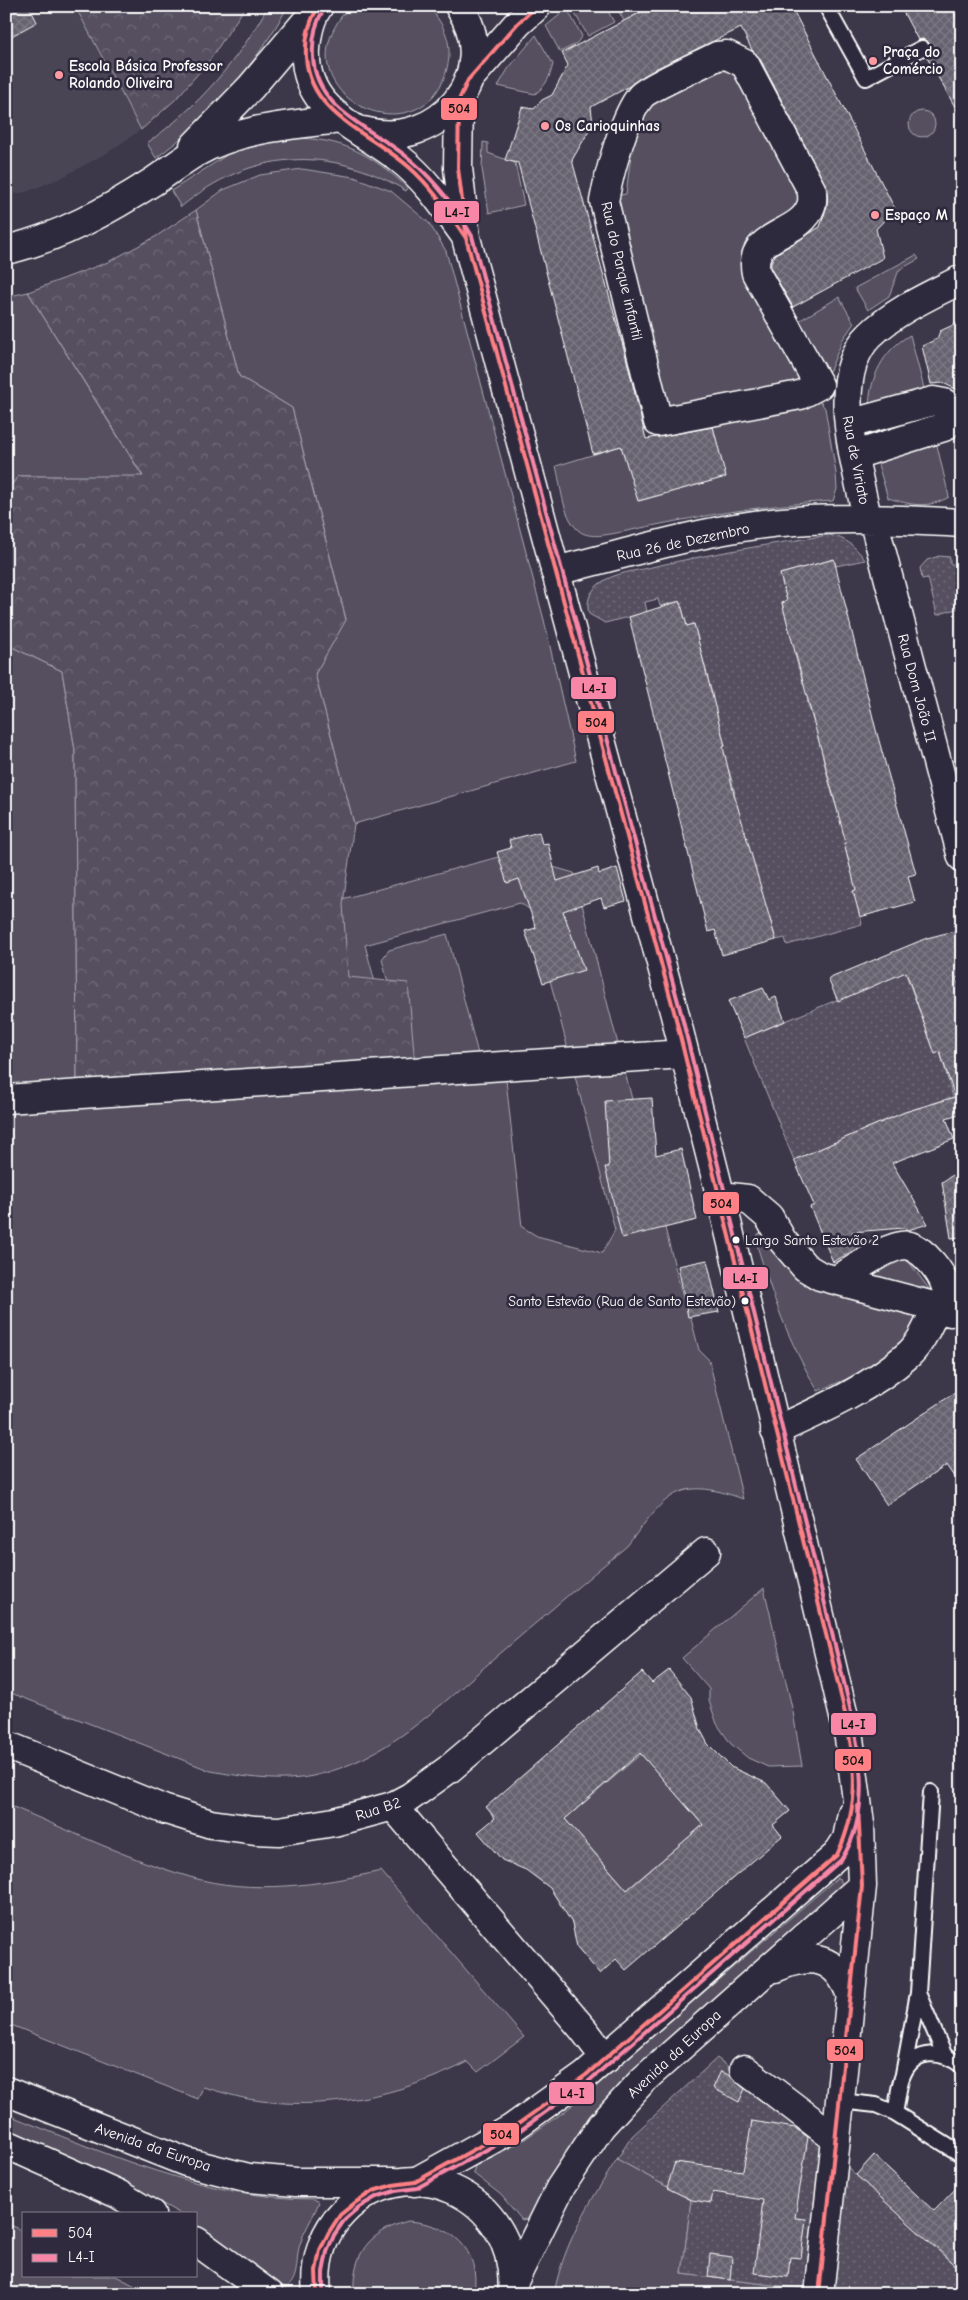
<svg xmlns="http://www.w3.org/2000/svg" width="968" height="2300" viewBox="0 0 968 2300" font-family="'Comic Neue',sans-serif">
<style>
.built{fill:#494455}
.green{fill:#555060;stroke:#aaa8b0;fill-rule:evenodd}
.forest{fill:url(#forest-crowns);stroke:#aaa8b0}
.garden{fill:url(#garden-dots);stroke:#aaa8b0}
.building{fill:url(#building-cross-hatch);stroke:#fff;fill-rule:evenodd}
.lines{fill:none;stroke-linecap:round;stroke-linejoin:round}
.service-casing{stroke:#fff;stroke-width:18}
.minor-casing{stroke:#fff;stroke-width:31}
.tertiary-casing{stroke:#fff;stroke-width:31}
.primary-casing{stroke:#fff;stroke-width:31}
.service{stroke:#2f2a3d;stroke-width:14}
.minor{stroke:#2f2a3d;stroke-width:28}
.tertiary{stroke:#2f2a3d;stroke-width:28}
.primary{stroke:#2f2a3d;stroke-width:28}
.bus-1-casing{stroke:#2f2a3d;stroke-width:8}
.bus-2-casing{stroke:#2f2a3d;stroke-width:8}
.bus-1{stroke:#ff8085;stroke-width:4}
.bus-2{stroke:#f887a7;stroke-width:4}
.poi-dot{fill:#ff9aa2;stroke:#2f2a3d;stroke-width:2}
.bus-dot{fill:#fff;stroke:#2f2a3d;stroke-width:2}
.labels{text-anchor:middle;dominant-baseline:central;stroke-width:5;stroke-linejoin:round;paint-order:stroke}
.bus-label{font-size:14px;fill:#fff;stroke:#2f2a3d;text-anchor:start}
.poi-label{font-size:15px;font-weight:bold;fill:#fff;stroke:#2f2a3d;text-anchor:start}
.street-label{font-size:15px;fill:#fff;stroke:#2f2a3d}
.line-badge{stroke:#2f2a3d;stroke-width:2}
.pale-badge-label{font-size:14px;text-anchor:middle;font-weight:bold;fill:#111}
</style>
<defs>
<pattern id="forest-crowns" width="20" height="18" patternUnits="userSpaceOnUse" patternTransform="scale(1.25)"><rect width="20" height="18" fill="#555060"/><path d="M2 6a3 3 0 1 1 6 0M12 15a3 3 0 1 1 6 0" fill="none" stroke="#6e6a78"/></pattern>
<pattern id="garden-dots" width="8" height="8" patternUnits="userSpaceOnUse" patternTransform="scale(1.25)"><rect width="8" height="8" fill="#555060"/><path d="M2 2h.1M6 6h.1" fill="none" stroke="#6e6a78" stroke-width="1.8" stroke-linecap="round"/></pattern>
<pattern id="building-cross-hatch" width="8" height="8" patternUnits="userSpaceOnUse" patternTransform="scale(1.25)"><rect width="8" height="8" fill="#666270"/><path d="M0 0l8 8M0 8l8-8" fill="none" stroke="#7d7a85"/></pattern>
</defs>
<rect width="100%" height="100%" fill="#3c3749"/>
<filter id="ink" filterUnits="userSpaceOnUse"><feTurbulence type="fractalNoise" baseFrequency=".02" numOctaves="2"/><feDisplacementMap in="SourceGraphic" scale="10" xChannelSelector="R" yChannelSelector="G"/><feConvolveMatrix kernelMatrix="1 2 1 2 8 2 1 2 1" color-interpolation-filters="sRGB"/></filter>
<g filter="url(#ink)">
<path class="built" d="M6 6H75L141 130 107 153 61 178 26 192 6 196Z"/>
<path class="green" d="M268 6H288C255 66 211 117 156 158L147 143C197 108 239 60 268 6Z
M350 6H428C446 26 454 46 446 72 419 162 271 92 350 6Z
M605 6 614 22 588 36 571 7Z
M616 6H653L624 21Z
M567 9 582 36 576 44 560 52 546 26Z
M536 35 553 64C550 77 546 86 535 94L498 86 508 69Z
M724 69 734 72 805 205 759 240 803 384 669 413 608 197 626 194 634 131 647 105 714 70Z
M909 124a13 13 0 1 1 26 0a13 13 0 1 1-26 0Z
M291 138C343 138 371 154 408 188L406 191C330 144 249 150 181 207L171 191 230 153 244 147Z
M483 142 488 143V153L515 163 524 205 489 213 482 169Z
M302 169 354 177 391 191 429 223 446 251 544 620 576 761 354 824 315 674 346 619 292 408 239 376 196 210 223 190 260 175Z
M916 255 919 259 899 270 889 296 868 310 855 288Z
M28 292 143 477 19 476 6 491V297Z
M839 297 854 323 843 339 830 370 826 372 797 322Z
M910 335 925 392 869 406C870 378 883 350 910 335Z
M818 399 825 408 836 473 837 489 833 501C761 505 692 517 622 532 609 534 589 540 578 530 562 515 561 485 556 466L621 446 639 501 725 477 712 422Z
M936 441 949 497C928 509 911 505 888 498L876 458Z
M6 644 62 671 75 750 77 1082 6 1087Z
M532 848 553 867 574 873 683 1298 687 1303 699 1350 709 1360 743 1499C676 1474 665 1497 627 1546 582 1583 538 1621 495 1658 439 1706 387 1760 313 1776 279 1783 245 1777 211 1771L6 1691V1109L368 1088 305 909ZM520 903 532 911 615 1230 602 1253 537 1236 522 1227 506 1080 485 1081 447 934 389 950 382 959 414 1085 387 1027 365 945Z
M763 1233 803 1283 810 1288 913 1315 917 1319 905 1342 854 1376 818 1391C788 1341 773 1298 756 1242L758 1234Z
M906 1258 929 1289 867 1276Z
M764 1588 793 1712 802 1766 768 1767 748 1758 731 1744 717 1724 709 1701V1689L682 1658Z
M641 1754 703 1825 627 1890 565 1819Z
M6 1804C67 1829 127 1859 190 1877 252 1895 319 1885 381 1871L524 2037 478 2072 468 2062C400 2096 324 2112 248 2099 233 2096 218 2091 203 2087L198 2099 6 2023Z
M837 1878 840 1879 843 1885 530 2218 522 2220 501 2195 473 2173 475 2166 519 2143 564 2112Z
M6 2114C104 2153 207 2199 314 2199L319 2202 317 2207C312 2219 304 2231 300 2244 295 2259 300 2279 286 2288L196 2224V2214H181L101 2170 6 2133Z
M617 2159 691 2200 682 2274 806 2289V2294H554C563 2244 591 2200 617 2159Z
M408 2221C451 2224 481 2248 474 2294H354C352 2253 369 2232 408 2221Z
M6 2223 24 2231V2276H116L137 2287 135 2294H6Z"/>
<path class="forest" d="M75 6H246L209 61 175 100 141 130Z
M196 210 239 376 292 408 346 620 315 674 354 824 343 904 348 977 408 983 415 1064 77 1082 75 750 62 671 6 644V491L19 476H143L28 292 108 262 155 237Z"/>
<path class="garden" d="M829 535C846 538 855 546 865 560L836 566 834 559 780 574 787 601 782 603 788 625 802 649 794 652 800 673 806 671 813 698 807 701 813 721 819 720C821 762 833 803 850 842L844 844 850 867 862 889 854 891 862 924 787 945 785 938 776 940 769 915 762 917 728 796 735 793 729 770 723 771 717 748 725 746 719 723 707 700 713 698 694 624 687 626 680 601 660 606 658 599 645 602 647 612 605 623 589 614C586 603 589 592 599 584 614 572 638 571 656 566 714 553 771 544 829 535Z
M939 556 950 557V564L962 565V607L937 615 928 578 922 579 920 568 927 560Z
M905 972 935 1053 940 1052 953 1097 905 1112 794 1160 744 1038Z
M717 2058 817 2134 823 2143 806 2289 682 2274 691 2200 617 2159 632 2136Z
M845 2165 962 2271V2294H831Z"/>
<path class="building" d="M6 6H29L37 22 6 39Z
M653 6H791L895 209 876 229 883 258 793 307 771 269V262L776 254 820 227 827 206 828 190 759 57 752 50 741 28 657 68 628 87 591 107 593 124 572 160 626 357 646 439 713 427 726 477 638 501 621 446 593 454 518 163 505 160 522 107 534 109 542 100 552 95 568 65 562 53Z
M900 6H962V119L926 56 931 49 929 43 923 39 918 40Z
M962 321V392L943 383 931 384 922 346 937 339 940 331Z
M834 559 876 730 916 874 908 876 915 902 860 917 853 891 856 890 844 843H846L782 603 787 601 780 574Z
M680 601 687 626 694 624 725 746 723 747 734 794 776 940 722 955 715 930 708 932 629 617Z
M539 832 542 844 548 843 557 881 598 868 599 874 617 868 626 901 604 907 601 898 563 911 584 970 543 983 525 931 536 928 519 879 507 883 497 852 511 848 509 840Z
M962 929V976L956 978 962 997V1113L946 1118 954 1139 892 1163 928 1224 908 1230 904 1228 852 1232 860 1247 833 1262 810 1207 814 1205 794 1160 905 1112 955 1097 940 1052 935 1054 906 972 838 1001 828 979 927 938Z
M763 988 769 1000 776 997 785 1021 744 1038 728 1001Z
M652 1098 656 1155 681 1149 697 1220 622 1238 605 1167H609L605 1101Z
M956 1173 962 1186V1237L951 1238 942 1182Z
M707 1260 719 1312 688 1317 678 1266Z
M962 1388V1487L947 1465 887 1505 856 1459Z
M669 1670 691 1697 700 1729 708 1744 731 1767 766 1783 790 1811 773 1825 782 1836 626 1970 616 1959 600 1974 577 1947 572 1923 550 1888 526 1870 502 1860 478 1832 495 1818 486 1807 642 1672 652 1683ZM640 1753 703 1825 627 1890 565 1819Z
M721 2071 730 2076 745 2089 739 2102 713 2088Z
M752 2121 795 2128 808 2137 795 2218 806 2219 801 2258 790 2257 788 2277 754 2273 763 2200 713 2192 711 2203 692 2200 667 2188 675 2162 743 2171Z
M874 2155 934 2211 962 2182V2272L856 2175Z
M710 2254 732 2257 730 2280 708 2277Z"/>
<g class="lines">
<g class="service-casing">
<path id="service" d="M826 6 866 78 922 48
M918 1993 944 2054
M903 2074 918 1993 931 1792
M840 2101 876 2105 895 2113 962 2155
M895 2113C898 2101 898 2086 903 2075 915 2047 942 2051 962 2066"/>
</g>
<g class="minor-casing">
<path id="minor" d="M727 55 745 64 812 191C812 196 813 202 811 206 800 238 747 231 756 273L819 385 800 395 658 422 604 201C609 174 624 116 641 96 648 88 704 63 717 56Z
M194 146 251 87 316 10
M6 250C59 238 109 210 154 181 168 172 181 161 195 153 240 128 290 125 339 119
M849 424 933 401 944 403 952 414 949 422 944 427 855 455
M867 518C857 466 827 377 870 335 896 310 931 295 962 279
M873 519 962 857
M555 571C634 552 714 526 795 521 851 517 906 520 962 523
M6 1099 684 1054
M720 1196 748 1199 769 1217 782 1240 805 1267 820 1276 937 1307C929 1323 922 1342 909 1354 871 1388 821 1410 775 1431
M837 1280C852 1271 893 1241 910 1246 919 1249 926 1256 932 1263 946 1279 948 1291 950 1312
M6 1745 163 1809 211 1824 255 1830 279 1831 334 1822 393 1806 410 1797 449 1769 706 1552
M393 1806 583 2029 606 2059
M744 2069 836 2139 819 2294"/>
</g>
<g class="tertiary-casing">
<path id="tertiary" d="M319 6C310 18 307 35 306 49 302 111 360 127 400 159 426 179 445 208 464 234
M468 80 518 23 537 6
M459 100 458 168 466 238 675 1015 726 1218 849 1738 860 1824 862 1886 836 2139
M363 131C439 152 504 73 459 6
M775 1968C811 1952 837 1956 851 1996
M415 2182 511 2129 586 2075 837 1855 847 1839 852 1813
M513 2283 560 2188 601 2126 643 2080 862 1886"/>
</g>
<g class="primary-casing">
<path id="primary" d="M6 2091 186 2162 249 2178 296 2182H395
M6 2144 118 2194 151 2214
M196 2241 269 2294
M317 2294C314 2267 320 2240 337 2219 402 2140 522 2194 512 2294"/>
</g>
<use href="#service" class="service"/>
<use href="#minor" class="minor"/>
<use href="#tertiary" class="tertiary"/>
<use href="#primary" class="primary"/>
<g class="bus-1-casing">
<path id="bus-1" d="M467 240 458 168 459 100 468 80 518 23 537 6
M317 2294 316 2271 320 2250 329 2232 340 2215 356 2202 373 2191 393 2185 415 2182 511 2129 586 2075 837 1855C862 1803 855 1759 843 1704L675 1015 466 238C449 213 432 187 409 167 371 133 310 116 306 57 305 39 309 21 319 6
M819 2294 862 1886 858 1806"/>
</g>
<g class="bus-2-casing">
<path id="bus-2" d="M323 2294V2272L327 2252 334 2235 345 2219 359 2207 376 2197 395 2191 417 2188 515 2134 590 2080 841 1860C872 1813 860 1754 849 1703L681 1013 472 236C457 210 436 182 413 162 377 129 316 113 313 57 312 40 315 23 324 9"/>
</g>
<use href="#bus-1" class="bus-1"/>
<use href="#bus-2" class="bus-2"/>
</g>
</g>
<g class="poi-dot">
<circle cx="873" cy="61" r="5"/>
<circle cx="59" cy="75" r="5"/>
<circle cx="545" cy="126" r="5"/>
<circle cx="875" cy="215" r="5"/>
</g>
<g class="bus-dot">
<circle cx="736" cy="1240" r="4.5"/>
<circle cx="745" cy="1301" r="4.5"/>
</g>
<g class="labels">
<g class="bus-label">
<text x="745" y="1240">Largo Santo Estevão 2</text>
<text x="736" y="1301" text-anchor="end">Santo Estevão (Rua de Santo Estevão)</text>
</g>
<g class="poi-label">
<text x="883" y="52">Praça do<tspan x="883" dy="17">Comércio</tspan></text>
<text x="69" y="66">Escola Básica Professor<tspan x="69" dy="17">Rolando Oliveira</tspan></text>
<text x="555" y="126">Os Carioquinhas</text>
<text x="885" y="215">Espaço M</text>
</g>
<g class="street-label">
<text transform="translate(622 271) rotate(77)">Rua do Parque infantil</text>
<text transform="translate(856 460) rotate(79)">Rua de Viriato</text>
<text transform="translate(683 542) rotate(-12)">Rua 26 de Dezembro</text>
<text transform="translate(917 688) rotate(75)">Rua Dom João II</text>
<text transform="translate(378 1809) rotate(-18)">Rua B2</text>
<text transform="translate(674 2054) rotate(-43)">Avenida da Europa</text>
<text transform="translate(153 2147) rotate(19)">Avenida da Europa</text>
</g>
</g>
<g class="line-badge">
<rect x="440" y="97" width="38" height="24" rx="5" fill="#ff8085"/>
<rect x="433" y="200" width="47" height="24" rx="5" fill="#f887a7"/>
<rect x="570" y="676" width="47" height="24" rx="5" fill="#f887a7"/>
<rect x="577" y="710" width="38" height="24" rx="5" fill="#ff8085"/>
<rect x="702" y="1191" width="38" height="24" rx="5" fill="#ff8085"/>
<rect x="722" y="1266" width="47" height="24" rx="5" fill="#f887a7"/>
<rect x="830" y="1712" width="47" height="24" rx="5" fill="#f887a7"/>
<rect x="834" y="1748" width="38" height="24" rx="5" fill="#ff8085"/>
<rect x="826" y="2038" width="38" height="24" rx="5" fill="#ff8085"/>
<rect x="548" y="2081" width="47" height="24" rx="5" fill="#f887a7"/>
<rect x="482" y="2122" width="38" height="24" rx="5" fill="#ff8085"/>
</g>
<g class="pale-badge-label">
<text x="459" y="113">504</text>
<text x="457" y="217">L4-I</text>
<text x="594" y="693">L4-I</text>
<text x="596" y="727">504</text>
<text x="721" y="1208">504</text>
<text x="745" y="1283">L4-I</text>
<text x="853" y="1729">L4-I</text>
<text x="853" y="1765">504</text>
<text x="845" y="2055">504</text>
<text x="572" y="2098">L4-I</text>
<text x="501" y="2139">504</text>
</g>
<rect width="968" height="2300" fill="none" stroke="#2f2a3d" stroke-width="25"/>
<rect x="12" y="12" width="943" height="2275" fill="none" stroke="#fff" stroke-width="2" filter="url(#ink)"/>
<rect x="22" y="2212" width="175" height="65" fill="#2f2a3d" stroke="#827f8b"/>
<rect x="32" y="2229" width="25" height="8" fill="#ff8085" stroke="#827f8b"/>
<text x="68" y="2238" font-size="15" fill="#ffffff">504</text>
<rect x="32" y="2254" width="25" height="8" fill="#f887a7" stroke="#827f8b"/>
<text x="68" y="2262" font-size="15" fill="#ffffff">L4-I</text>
</svg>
